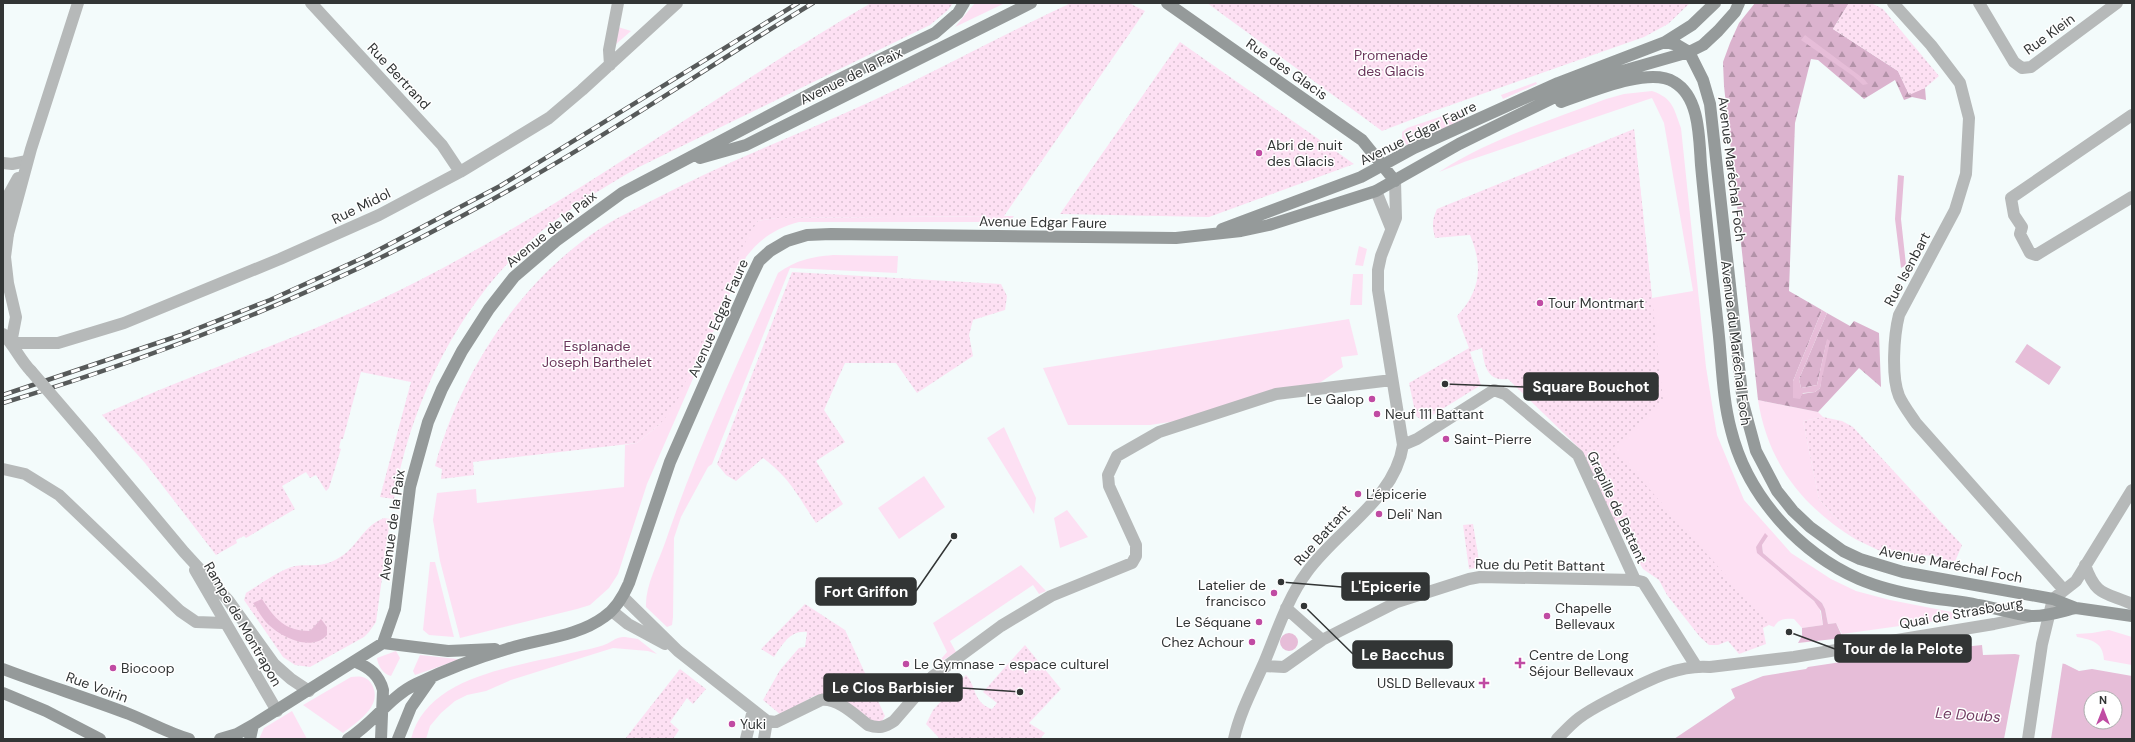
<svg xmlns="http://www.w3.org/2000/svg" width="2135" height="742" viewBox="0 0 2135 742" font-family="'DM Sans',sans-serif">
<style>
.grass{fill:#fde0f3}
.forest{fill:url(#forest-firs)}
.park{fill:url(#park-dots)}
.water{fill:#e6bdd8;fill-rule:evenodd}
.pier{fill:#f3fbfb}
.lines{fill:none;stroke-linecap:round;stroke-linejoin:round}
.minor{stroke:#b6b9b9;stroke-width:12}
.tertiary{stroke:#b6b9b9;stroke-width:12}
.secondary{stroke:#959a9a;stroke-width:12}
.rail-casing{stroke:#575a5a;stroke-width:4.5}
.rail{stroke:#fff;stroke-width:3;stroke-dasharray:9;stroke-linecap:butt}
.tertiary-bridge{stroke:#b6b9b9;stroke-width:12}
.poi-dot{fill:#c04ba3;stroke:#fff;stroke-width:1.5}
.labels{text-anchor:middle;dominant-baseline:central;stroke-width:3;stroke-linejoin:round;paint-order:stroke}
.street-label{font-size:14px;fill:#323535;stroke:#fff}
.park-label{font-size:14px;fill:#69355a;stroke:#fff}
.poi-label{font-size:14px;fill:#323535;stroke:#fff;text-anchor:start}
.water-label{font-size:15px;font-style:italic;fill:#733f64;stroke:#fff}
.leader{fill:none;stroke:#323535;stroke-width:1.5}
.callout-dot{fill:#323535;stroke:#fff;stroke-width:1.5}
.callout{fill:#323535;stroke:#323535;stroke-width:1.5}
.callout-label{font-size:15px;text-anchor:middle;font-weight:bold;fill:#fff}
</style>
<defs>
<pattern id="forest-firs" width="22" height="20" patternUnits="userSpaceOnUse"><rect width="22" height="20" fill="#dbb3ce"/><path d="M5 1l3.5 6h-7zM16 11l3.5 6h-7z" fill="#b292a8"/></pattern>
<pattern id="park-dots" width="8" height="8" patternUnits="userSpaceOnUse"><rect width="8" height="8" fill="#fde0f3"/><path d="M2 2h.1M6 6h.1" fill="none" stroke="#d9c1d1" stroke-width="1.8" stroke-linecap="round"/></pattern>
</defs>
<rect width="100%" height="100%" fill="#f3fbfb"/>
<path class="grass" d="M975 3H1005L955 27Z
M618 27 631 31 615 45Z
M1536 82 1537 84 1503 99 1501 95Z
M1652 91C1673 98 1674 109 1681 128L1706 367 1717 435 1744 500 1791 553 1831 579 1856 591 1890 600 1972 616 1842 634 1836 623 1828 624 1825 609 1822 603 1763 553 1762 545 1768 536 1756 547 1819 606 1823 625 1802 628 1794 619C1784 618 1779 619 1774 627L1769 625 1607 453 1634 129 1652 298 1693 291 1664 123 1652 98 1464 162 1439 172C1490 139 1549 121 1606 99L1624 94Z
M1460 110 1464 119 1407 145 1402 140V132L1407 128Z
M1014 216 1009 222H799C776 228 761 238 746 257L647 484 618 574 609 588 590 605 577 609 460 638 440 561 433 520 437 493 476 489 477 503 624 487 625 445 637 443 660 424 748 235 758 221 776 218Z
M1359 246 1367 249 1363 266 1355 265Z
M833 255 898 256 897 273 790 268 712 464 708 467 681 517 674 538 673 617 672 625 667 627 646 607C645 586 658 563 665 543 696 451 738 363 778 273 797 260 810 257 833 255Z
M1353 274H1363L1362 305H1350Z
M1349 319 1358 355 1341 357 1343 367 1318 384 1183 420 1150 425H1068L1043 368Z
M1758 400 1818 412 1823 417 1803 421 1819 499 1855 539C1802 506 1768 463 1758 400Z
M1004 427 1036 498 1034 514 987 438Z
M924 476 945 507 899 539 878 508Z
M1067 510 1088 537 1060 548 1054 518Z
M430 562H435L454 637 429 635 423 630Z
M1021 565 1046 591 1039 594 1033 585 950 641 956 652 942 661 941 659 947 652 933 623Z
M2109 630 2132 637V665L2104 660C2103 642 2092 640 2077 637L2076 634 2092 633Z
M625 637 638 639 657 654 648 651 613 648 511 680 486 691 467 695 455 701 441 713 430 726 426 739H411C427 675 516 667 571 653 583 650 601 648 612 641 617 638 619 637 625 637Z
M396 651 400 658 391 676C383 674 378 666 377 658Z
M420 655 457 659 458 660 415 675 413 671Z
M351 677C359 676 366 676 371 683 385 705 357 722 343 733L303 705Z
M292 711 307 739H259L264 728Z"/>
<path class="forest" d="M1755 3H1849L1833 29 1898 71 1909 94 1925 88 1926 100 1912 97 1904 100 1895 80 1864 99 1818 60 1811 59 1795 123 1789 291 1822 310 1793 381 1801 394 1815 392 1820 388 1827 340 1817 385 1801 388 1799 379 1827 313 1850 326 1854 321 1879 333 1881 387 1859 368 1818 412 1758 400 1724 86 1723 62 1730 43 1739 23Z"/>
<path class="park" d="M871 3H953L948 10 930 25 637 168C600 190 560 213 528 243 456 310 411 403 394 499L380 497 411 382 361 372 343 439H341L339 448 341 449 329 488 326 491 316 475 310 478 306 472 282 486 295 509 246 538 244 536 236 540 237 543 216 555 145 463 102 415C206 367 316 334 418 281 576 200 718 92 871 3Z
M1071 3H1129L1145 11 1004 216 776 218 758 221 748 236 675 406 660 424 637 443 473 462 474 475 441 479 442 469 435 466C461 371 521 279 604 226 620 216 638 208 655 199 725 162 800 134 872 101 939 70 1004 34 1071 3Z
M1207 3H1690L1668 24 1644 37 1434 111 1382 131Z
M1849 3H1871L1883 9 1939 76 1925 88 1909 95 1898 71 1833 29Z
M1180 42 1354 164 1209 217 1060 214Z
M1634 129 1663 400 1613 448 1768 623 1769 625 1763 628 1766 644 1739 654 1728 641 1718 645H1709L1700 637 1667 595 1659 580 1643 569 1614 520 1581 450 1508 379C1487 382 1484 365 1482 348L1470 352 1481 385 1423 421 1416 416 1409 383 1469 348 1457 316C1481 290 1483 266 1470 235L1435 238C1432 226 1432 220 1437 209Z
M792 272 1001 284 1007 296 1005 310 973 320 969 335 973 356 917 393 896 363H845L824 410 845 442 816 461 843 504 816 523C797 495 791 479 763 458L736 481 726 475 717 464Z
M1823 417 1842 421 1853 427 1962 545 1954 564 1938 562 1939 557 1924 555 1923 560 1878 550 1855 539 1819 499 1803 421Z
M384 518 390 519 376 622 369 632 364 637 310 667 295 665 283 657 244 600 246 593C259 585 281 569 295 566 307 564 319 567 331 562 358 551 359 528 384 518Z
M1473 524 1480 567 1469 569 1463 525Z
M805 604 845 630 885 716 882 721 873 722 826 694 814 696 781 715 763 700 780 670 799 648 805 647 807 632C790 630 783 644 774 657L761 649Z
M1025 645 1061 689 1029 723 1045 733 1040 739H940L926 724 933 710 966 675C976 685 973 703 992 709L997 703 983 692Z
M680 669 706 689 693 704 687 698 670 722 679 730 673 739H625Z"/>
<path class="water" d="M1805 35 1864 79 1868 84 1863 85 1853 76 1801 40Z
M1898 175 1904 176 1901 219 1906 265 1901 268 1895 219Z
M1822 310 1827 313 1799 379 1801 388 1817 385 1827 339 1830 341 1820 388 1815 392 1803 393 1800 399 1793 398V381Z
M2027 344 2061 367 2049 385 2015 362Z
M1765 533 1768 536 1762 545 1763 553 1822 603 1825 609 1828 624 1836 623 1843 638 1798 643 1802 636V628L1823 625 1821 611 1814 601 1757 553 1756 547Z
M262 599C275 619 285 631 310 631L321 619 327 627V635C311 653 278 636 265 621 261 616 257 609 253 603Z
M1280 642a9 9 0 1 1 18 0a9 9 0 1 1-18 0Z
M1982 645 1983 655 2015 654 2065 664 2079 671 2092 669 2132 676V739H1674L1735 698 1731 689 1763 676 1806 669 1808 667 1934 648 1935 650ZM2091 698H2115V722H2091Z"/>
<path class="pier" d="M2020 653 2063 661 2051 739H2004Z"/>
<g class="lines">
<path class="minor" d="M311 3 442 145 460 172
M1893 3 1931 45 1960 83 1969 118 1966 174 1955 210 1899 315C1894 335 1891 376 1899 396 1903 405 1910 414 1916 423L2064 590
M1979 3 2014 62 2022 68 2031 67 2117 3
M610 65 609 50 618 3
M2132 115 2011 198 2014 215 2022 227 2020 234 2030 253 2036 255 2132 197
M3 163 12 164 27 161
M1376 191 1391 228
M3 199 8 234
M11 343H58L124 323 280 259 379 215 460 172 549 118 582 90 677 3
M1403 445 1417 439 1494 390 1505 394 1578 455 1635 580
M3 469 25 474 59 495 180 611 196 622 224 623
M2085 565C2096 596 2104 592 2132 604
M623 597 678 651 767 721 776 722 821 700C838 698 855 715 868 725 879 729 885 727 894 721L933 676 1001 626 1051 596 1132 563 1136 556V545L1109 486 1108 475 1117 456 1159 432 1276 394 1392 380
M1286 608 1322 640
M612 611 628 624 665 644
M1263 666 1284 667 1322 640 1397 602 1469 579 1480 577 1635 580 1643 582 1696 666
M746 739 753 710
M764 739 767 721
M1234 739C1240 712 1253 688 1264 663 1277 632 1287 599 1307 572 1337 530 1395 499 1403 445L1378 290V270L1381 256 1396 218 1395 181
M1557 739C1564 732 1571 724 1579 718 1591 709 1604 703 1617 696 1646 682 1677 664 1710 667L1794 657 1994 624 2032 616
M2028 739 2042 644 2053 599 2076 581 2132 490"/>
<path class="tertiary" d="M3 205 18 178
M3 334C14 345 20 360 31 371
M11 343 16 317 8 283 5 257 8 234 31 149 78 3
M92 442 184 552 228 600 274 664 291 679 309 691
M195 570 277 711"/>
<path class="secondary" d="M1167 3 1362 140 1395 181
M1665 42 1677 45 1689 52 1703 80 1710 104 1743 403 1756 451 1777 491 1793 511 1810 527 1843 551 1860 559 1903 572 2053 599 2076 608 2132 616
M1561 102C1588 93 1649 66 1674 82 1700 97 1699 138 1701 165 1706 219 1712 273 1718 327 1722 361 1722 397 1731 430 1747 495 1798 552 1859 579 1880 588 1902 593 1925 597 1942 600 1960 601 1978 605 1996 608 2014 614 2031 616 2046 617 2062 611 2076 608
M700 158 746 145 1031 3
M1222 229 1361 177 1414 148 1558 83 1665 42 1692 25 1715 3
M383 643 395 609 410 487 428 422 442 389 462 351 489 309 514 277 556 241 622 193 827 85 935 33 958 13 964 3
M356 662C370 668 379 675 383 690L381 739
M3 669C45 685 87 698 129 714 149 722 168 733 189 739
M3 693 46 711 100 739
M220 739 237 734 253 725 383 643 448 651 495 649
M250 739 253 725
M348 739C374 723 389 697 416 684 445 670 476 658 507 649 538 639 577 637 604 617 616 609 623 597 629 583L670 462 749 282 759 261 770 251 787 241 807 235 831 234 1176 238 1241 231 1269 225 1376 191 1459 144 1561 94 1605 76 1689 52 1703 45 1718 31 1735 12 1739 3
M398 739 411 707 432 677"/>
<g class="rail-casing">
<path id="rail" d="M3 395 181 335 270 300 367 256 500 186 798 3
M3 403C162 355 316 295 462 216 583 152 696 74 813 3"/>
</g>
<use href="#rail" class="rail"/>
<path class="tertiary-bridge" d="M31 371 92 442"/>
</g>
<g class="poi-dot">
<circle cx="1259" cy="153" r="4"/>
<circle cx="1540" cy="303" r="4"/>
<circle cx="1372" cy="399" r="4"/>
<circle cx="1377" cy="414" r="4"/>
<circle cx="1446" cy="439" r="4"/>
<circle cx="1358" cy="494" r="4"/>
<circle cx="1379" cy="514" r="4"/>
<circle cx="1274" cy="593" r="4"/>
<circle cx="1547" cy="616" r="4"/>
<circle cx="1259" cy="622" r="4"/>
<circle cx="1252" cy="642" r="4"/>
<path d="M1518 657h4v4h4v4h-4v4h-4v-4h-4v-4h4z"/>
<circle cx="906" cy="664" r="4"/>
<circle cx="113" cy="668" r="4"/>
<path d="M1482 677h4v4h4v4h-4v4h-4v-4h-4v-4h4z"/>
<circle cx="732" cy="724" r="4"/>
</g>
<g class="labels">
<g class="street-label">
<text transform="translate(2049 34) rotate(-36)">Rue Klein</text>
<text transform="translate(1287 69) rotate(35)">Rue des Glacis</text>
<text transform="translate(399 76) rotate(47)">Rue Bertrand</text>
<text transform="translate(851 76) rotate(-26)">Avenue de la Paix</text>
<text transform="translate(1418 133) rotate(-26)">Avenue Edgar Faure</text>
<text transform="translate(1732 169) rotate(83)">Avenue Maréchal Foch</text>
<text transform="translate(361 206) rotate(-26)">Rue Midol</text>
<text transform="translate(1043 222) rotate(1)">Avenue Edgar Faure</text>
<text transform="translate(551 229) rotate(-39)">Avenue de la Paix</text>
<text transform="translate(1907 269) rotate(-62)">Rue Isenbart</text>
<text transform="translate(718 318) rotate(-66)">Avenue Edgar Faure</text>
<text transform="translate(1736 343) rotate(83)">Avenue du Maréchal Foch</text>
<text transform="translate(1617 507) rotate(65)">Grapille de Battant</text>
<text transform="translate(392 525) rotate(-82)">Avenue de la Paix</text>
<text transform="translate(1322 535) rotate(-48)">Rue Battant</text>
<text transform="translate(1951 564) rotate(11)">Avenue Maréchal Foch</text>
<text transform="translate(1540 565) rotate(1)">Rue du Petit Battant</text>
<text transform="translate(1961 613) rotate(-10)">Quai de Strasbourg</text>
<text transform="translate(243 624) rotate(60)">Rampe de Montrapon</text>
<text transform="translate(97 687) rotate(20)">Rue Voirin</text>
</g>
<g class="park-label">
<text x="1391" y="55">Promenade<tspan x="1391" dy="16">des Glacis</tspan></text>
<text x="597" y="346">Esplanade<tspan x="597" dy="16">Joseph Barthelet</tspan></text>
</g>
<g class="poi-label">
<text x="1267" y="145">Abri de nuit<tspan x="1267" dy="16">des Glacis</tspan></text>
<text x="1548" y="303">Tour Montmart</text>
<text x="1364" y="399" text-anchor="end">Le Galop</text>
<text x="1385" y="414">Neuf 111 Battant</text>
<text x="1454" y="439">Saint-Pierre</text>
<text x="1366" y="494">L'épicerie</text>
<text x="1387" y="514">Deli' Nan</text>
<text x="1266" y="585" text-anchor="end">Latelier de<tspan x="1266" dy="16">francisco</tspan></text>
<text x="1555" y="608">Chapelle<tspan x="1555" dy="16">Bellevaux</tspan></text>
<text x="1251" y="622" text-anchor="end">Le Séquane</text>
<text x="1244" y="642" text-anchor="end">Chez Achour</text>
<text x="1529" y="655">Centre de Long<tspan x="1529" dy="16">Séjour Bellevaux</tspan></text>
<text x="914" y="664">Le Gymnase - espace culturel</text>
<text x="121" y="668">Biocoop</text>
<text x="1475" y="683" text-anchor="end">USLD Bellevaux</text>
<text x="740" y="724">Yuki</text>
</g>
<g class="water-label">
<text transform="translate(1968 715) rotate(4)">Le Doubs</text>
</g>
</g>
<path class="leader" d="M1445 384L1524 387M1281 582L1342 587M954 536L916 591M1789 632L1835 649M1304 606L1353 654M1020 692L962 688"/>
<g class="callout-dot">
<circle cx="1445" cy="384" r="4"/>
<circle cx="1281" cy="582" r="4"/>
<circle cx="954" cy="536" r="4"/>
<circle cx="1789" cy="632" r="4"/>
<circle cx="1304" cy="606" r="4"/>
<circle cx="1020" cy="692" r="4"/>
</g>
<g class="callout">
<rect x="1524" y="373" width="134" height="27" rx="4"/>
<rect x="1342" y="573" width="87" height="27" rx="4"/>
<rect x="816" y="578" width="100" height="27" rx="4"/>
<rect x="1835" y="635" width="136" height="27" rx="4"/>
<rect x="1353" y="641" width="99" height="27" rx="4"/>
<rect x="824" y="674" width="138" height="27" rx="4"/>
</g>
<g class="callout-label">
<text x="1591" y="392">Square Bouchot</text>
<text x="1386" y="592">L'Epicerie</text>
<text x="866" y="597">Fort Griffon</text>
<text x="1903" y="654">Tour de la Pelote</text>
<text x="1403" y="660">Le Bacchus</text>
<text x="893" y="693">Le Clos Barbisier</text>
</g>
<rect width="2135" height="742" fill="none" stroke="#323535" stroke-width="8"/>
<g transform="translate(2103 710)"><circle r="19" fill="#ffffff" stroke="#adaeae"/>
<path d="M0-3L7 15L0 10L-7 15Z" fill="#c04ba3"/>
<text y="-6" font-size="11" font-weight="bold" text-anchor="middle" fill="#323535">N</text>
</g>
</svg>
